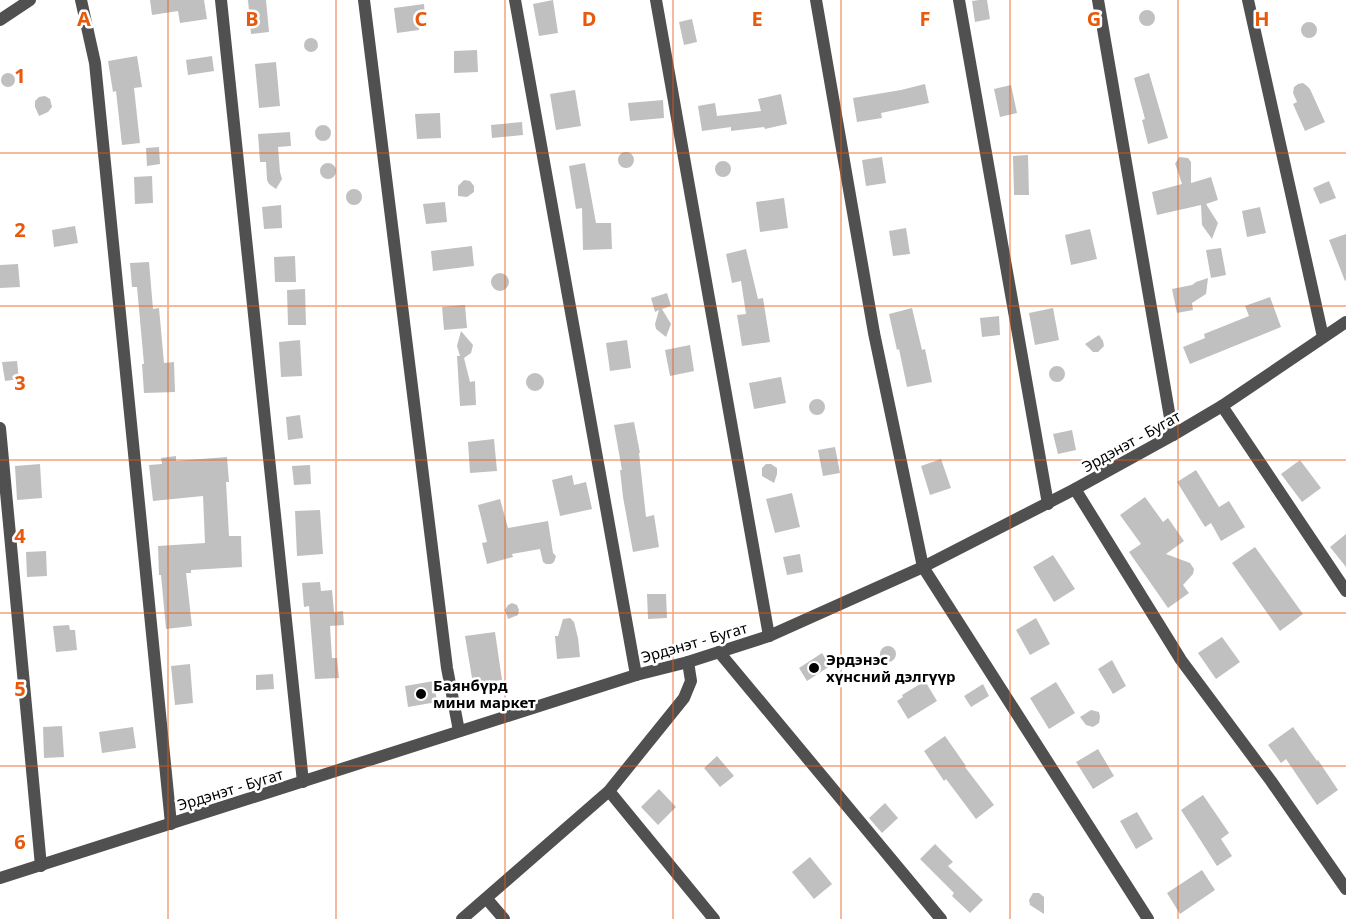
<svg xmlns="http://www.w3.org/2000/svg" width="1346" height="919" viewBox="0 0 1346 919" font-family="'Noto Sans',sans-serif">
<style>
.building{fill:#c0c0c0}
.lines{fill:none;stroke-linecap:round;stroke-linejoin:round}
.minor{stroke:#505050;stroke-width:12}
.tertiary{stroke:#505050;stroke-width:12}
.grid{fill:none;stroke:#e8590c;stroke-width:1.5;stroke-opacity:0.55}
.poi-dot{fill:#000;stroke:#fff;stroke-width:2}
.labels{text-anchor:middle;dominant-baseline:central;stroke-width:5;stroke-linejoin:round;paint-order:stroke}
.street-label{font-size:15px;fill:#000;stroke:#fff}
.poi-label{font-size:15px;font-weight:bold;fill:#000;stroke:#fff;text-anchor:start}
.grid-label{font-size:20px;text-anchor:middle;font-weight:bold;fill:#e8590c;stroke:#fff;stroke-width:5;stroke-linejoin:round;paint-order:stroke}
</style>
<rect width="100%" height="100%" fill="#fff"/>
<path class="building" d="M150 0H204L207 19 180 23 178 11 152 15Z
M248 0H266L269 32 251 34Z
M553 0 558 33 539 36 533 4Z
M979 0H987L990 19 975 22 972 1Z
M424 4 425 17 418 18 419 30 397 33 394 8Z
M1139 18a8 8 0 1 1 16 0a8 8 0 1 1-16 0Z
M692 19 697 42 684 45 679 22Z
M1301 30a8 8 0 1 1 16 0a8 8 0 1 1-16 0Z
M304 45a7 7 0 1 1 14 0a7 7 0 1 1-14 0Z
M477 50 478 72 454 73V51Z
M137 56 142 87 134 88 140 143 122 145 116 91 113 92 108 61Z
M212 56 214 71 188 75 186 60Z
M276 62 280 106 259 108 255 64Z
M1 80a7 7 0 1 1 14 0a7 7 0 1 1-14 0Z
M1149 73 1168 138 1148 144 1142 120 1145 119 1134 78Z
M1303 83 1307 86 1310 89 1325 122 1305 131 1293 104 1297 102 1293 93 1294 87 1298 84Z
M925 84 929 103 881 113 882 118 857 122 853 98 901 90Z
M1011 85 1017 113 1000 117 994 89Z
M575 90 581 126 556 130 550 94Z
M781 94 787 124 765 129 764 127 731 131V127L702 131 698 106 715 103 717 116 761 111 758 99Z
M45 96 50 99 52 107 48 112 39 116 35 107V101L39 97Z
M663 100 664 118 630 121 628 103Z
M440 113 441 138 417 139 415 114Z
M522 122 523 135 492 138 491 125Z
M315 133a8 8 0 1 1 16 0a8 8 0 1 1-16 0Z
M290 132 291 146 278 147 280 172 282 179 276 189 269 184 267 180 266 162H260L258 134Z
M159 147 160 164 147 166 146 148Z
M618 160a8 8 0 1 1 16 0a8 8 0 1 1-16 0Z
M1028 155 1029 195H1014L1013 156Z
M882 157 886 183 866 186 862 160Z
M1179 157 1188 158 1191 162V183L1211 177 1218 200 1206 204 1218 223 1212 239 1202 225 1201 205 1157 215 1152 192 1182 184 1176 166 1175 164Z
M715 169a8 8 0 1 1 16 0a8 8 0 1 1-16 0Z
M585 163 596 223H611L612 249 583 250 582 208 576 209 569 166Z
M320 171a8 8 0 1 1 16 0a8 8 0 1 1-16 0Z
M152 176 153 203 135 204 134 177Z
M464 180 470 181 474 186V192L467 197 458 196V186Z
M1329 181 1336 198 1320 204 1313 188Z
M346 197a8 8 0 1 1 16 0a8 8 0 1 1-16 0Z
M784 198 788 228 760 232 756 202Z
M445 202 447 222 426 224 423 204Z
M281 205 282 228 264 229 262 207Z
M1260 207 1266 233 1247 237 1242 211Z
M75 226 78 243 54 247 52 230Z
M906 228 910 254 893 256 889 231Z
M1090 229 1097 259 1071 265 1065 235Z
M1346 234V280L1345 281 1329 240Z
M472 246 474 266 433 271 431 251Z
M1221 248 1226 275 1211 278 1206 250Z
M746 249 758 299 763 298 770 342 742 346 737 315 746 314 741 281 732 283 726 254Z
M295 256 296 282H275L274 257Z
M149 262 153 309 159 308 164 363 174 362 175 392 144 393 142 364H144L137 287H132L130 263Z
M18 264 20 287 0 288V265Z
M491 282a9 9 0 1 1 18 0a9 9 0 1 1-18 0Z
M1208 278 1206 294 1192 303 1193 310 1177 313 1172 289 1192 285 1196 282Z
M305 289 306 325H288L287 290Z
M667 293 671 306 662 309 671 324 666 337 656 329 655 324 659 310 655 312 651 298Z
M1270 297 1281 327 1190 364 1183 347 1205 338 1204 334 1249 316 1245 306Z
M465 305 467 328 444 330 442 307Z
M912 308 922 350 925 349 932 382 907 387 899 349 897 350 889 314Z
M1053 308 1059 340 1035 345 1029 313Z
M999 316 1000 335 982 337 980 318Z
M461 331 473 345 471 353 464 358 470 382 475 381 476 405 460 406 457 356H460L457 346Z
M1099 335 1103 341 1104 346 1098 352H1093L1085 344Z
M300 340 302 376 281 377 279 342Z
M627 340 631 368 610 371 606 343Z
M690 345 694 371 670 376 665 350Z
M17 361 19 379 5 381 2 362Z
M1049 374a8 8 0 1 1 16 0a8 8 0 1 1-16 0Z
M526 382a9 9 0 1 1 18 0a9 9 0 1 1-18 0Z
M781 377 786 403 754 409 749 383Z
M809 407a8 8 0 1 1 16 0a8 8 0 1 1-16 0Z
M300 415 303 438 288 440 286 417Z
M634 422 640 453H639L646 517 654 515 659 547 633 552 623 497 620 470H622L614 425Z
M1072 430 1076 450 1058 454 1053 434Z
M494 439 497 471 470 473 468 442Z
M835 447 840 473 823 476 818 450Z
M176 456V461L227 457 229 482H226L229 536H241L242 567 191 570V573H186L192 626 166 629 161 575H159L158 546 205 543 203 496 153 501 149 465 162 464 161 458Z
M941 459 951 488 930 495 921 466Z
M1300 460 1321 488 1302 502 1281 474Z
M40 464 42 498 17 500 15 466Z
M766 464H771L777 468V474L774 483 762 476V468Z
M310 465 311 484 294 485 292 466Z
M1196 470 1219 507 1229 501 1245 527 1221 541 1211 523 1205 527 1177 482Z
M572 475 574 485 586 482 592 509 560 516 552 480Z
M792 493 800 527 775 533 766 499Z
M1145 497 1163 522 1168 518 1184 541 1166 554 1190 563 1194 569 1193 574 1183 585 1189 593 1168 608 1129 552 1141 544 1120 515Z
M500 499 508 528 548 521 553 553 556 556 554 562 551 564H546L543 562 540 549 512 554 513 557 487 564 482 543 487 542 478 505Z
M320 510 323 554 297 556 295 511Z
M1346 534V567L1330 547Z
M1255 547 1303 614 1280 631 1232 563Z
M46 551 47 576 27 577 26 552Z
M800 554 803 572 787 575 783 557Z
M1053 555 1075 589 1054 602 1033 567Z
M320 582 321 591 332 590 334 612 343 611 344 625 330 626 332 658H337L339 678 315 679 309 606 304 607 302 583Z
M647 594H666L667 618 648 619Z
M512 603 517 605 519 610 518 615 508 619 505 610 508 605Z
M570 618 574 622 578 638 580 657 557 659 555 636H558L563 619Z
M1036 618 1050 644 1030 655 1016 630Z
M69 625 70 630H75L77 650 56 652 53 626Z
M495 632 502 680 473 684 465 636Z
M1222 637 1240 662 1216 679 1198 653Z
M880 654a8 8 0 1 1 16 0a8 8 0 1 1-16 0Z
M822 653 830 666 807 681 799 668Z
M1112 660 1126 686 1113 694 1098 669Z
M190 664 193 703 175 705 171 666Z
M273 674 274 689 256 690V675Z
M434 681 437 702 408 707 405 686Z
M925 681 937 701 908 719 897 701 903 697 902 695Z
M1056 682 1075 713 1049 729 1030 698Z
M983 684 989 696 971 707 964 696Z
M1091 710 1099 712 1100 717 1099 723 1093 727 1086 725 1080 717Z
M62 726 64 757 44 758 43 727Z
M133 727 136 748 102 753 99 732Z
M1293 727 1317 761 1318 760 1338 790 1317 805 1286 759 1281 763 1268 745Z
M945 736 966 766 965 767 994 805 976 819 946 779 944 781 924 751Z
M1098 749 1114 776 1093 789 1076 762Z
M717 756 734 776 720 787 704 768Z
M659 789 676 807 658 825 641 807Z
M1203 795 1229 833 1221 839 1232 856 1217 866 1181 810Z
M885 803 898 818 882 833 869 818Z
M1137 812 1153 839 1136 849 1120 821Z
M935 844 953 862 948 866 983 900 970 913 952 896 954 893 920 859Z
M810 857 832 884 814 899 792 872Z
M1202 870 1215 890 1180 914 1167 893Z
M1033 893H1039L1044 897V914L1030 905 1029 900Z"/>
<g class="lines">
<path class="minor" d="M81 0 95 63 171 824
M221 0 303 782
M364 0 447 668 459 731
M515 0 636 675
M656 0 769 636
M816 0 874 333 923 567 1148 919
M959 0 1048 504
M1098 0 1173 435
M1248 0 1323 337
M0 20 30 0
M1222 406 1346 591
M0 428 41 866
M1075 489 1181 660 1271 781 1346 889
M719 652 941 919
M609 791 714 919
M486 898 504 919
M462 919 609 791 684 698 691 681 688 662"/>
<path class="tertiary" d="M0 878 636 675 688 662 769 636 923 567 1075 489 1173 435 1222 406 1346 322"/>
</g>
<path class="grid" d="M168 0V919M336 0V919M505 0V919M673 0V919M841 0V919M1010 0V919M1178 0V919M0 153H1346M0 306H1346M0 460H1346M0 613H1346M0 766H1346"/>
<g class="poi-dot">
<circle cx="814" cy="668" r="6"/>
<circle cx="421" cy="694" r="6"/>
</g>
<g class="labels">
<g class="street-label">
<text transform="translate(1131 441) rotate(-29)">Эрдэнэт - Бугат</text>
<text transform="translate(694 642) rotate(-16)">Эрдэнэт - Бугат</text>
<text transform="translate(230 789) rotate(-17)">Эрдэнэт - Бугат</text>
</g>
<g class="poi-label">
<text x="826" y="659">Эрдэнэс<tspan x="826" dy="17">хүнсний дэлгүүр</tspan></text>
<text x="433" y="685">Баянбүрд<tspan x="433" dy="17">мини маркет</tspan></text>
</g>
</g>
<g class="grid-label">
<text x="84" y="26">A</text>
<text x="252" y="26">B</text>
<text x="421" y="26">C</text>
<text x="589" y="26">D</text>
<text x="757" y="26">E</text>
<text x="925" y="26">F</text>
<text x="1094" y="26">G</text>
<text x="1262" y="26">H</text>
<text x="20" y="83">1</text>
<text x="20" y="237">2</text>
<text x="20" y="390">3</text>
<text x="20" y="543">4</text>
<text x="20" y="696">5</text>
<text x="20" y="849">6</text>
</g>
</svg>
